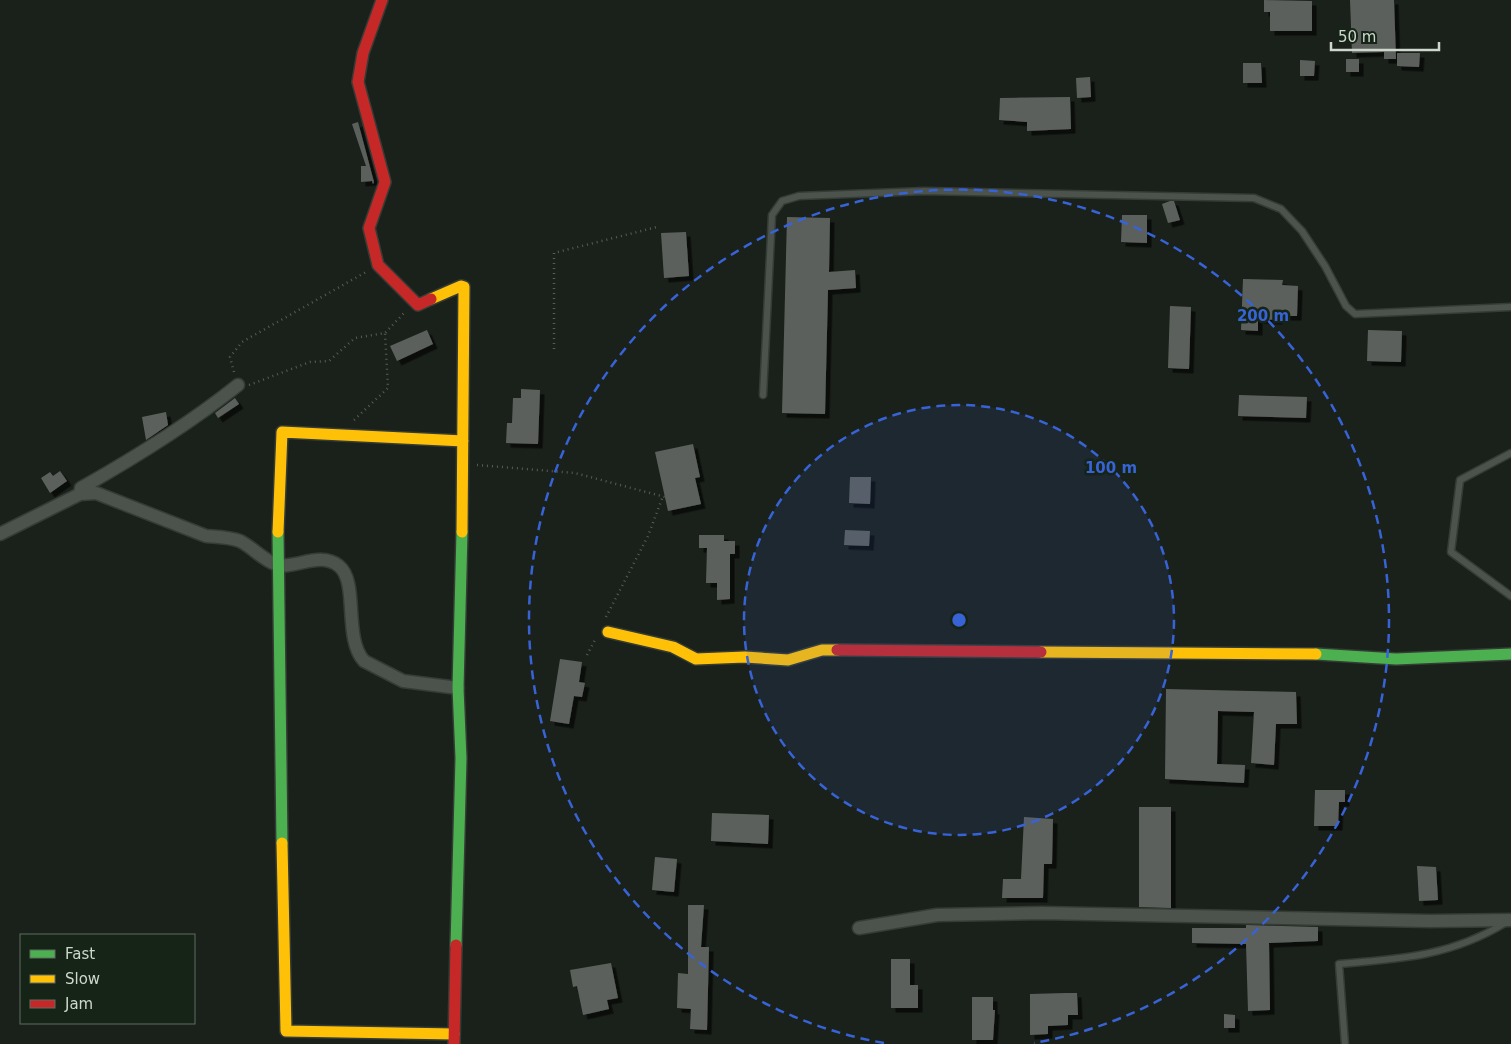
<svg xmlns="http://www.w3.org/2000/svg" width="1511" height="1044" viewBox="0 0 1511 1044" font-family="'DejaVu Sans',sans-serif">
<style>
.building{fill:#5b615b;filter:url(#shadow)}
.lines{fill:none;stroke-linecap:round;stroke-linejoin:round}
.lane-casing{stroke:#353b35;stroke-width:9}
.street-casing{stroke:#353b35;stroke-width:15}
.fast-casing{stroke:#353b35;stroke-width:14}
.slow-casing{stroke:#353b35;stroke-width:14}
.jam-casing{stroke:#353b35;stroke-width:14}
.path{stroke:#585c58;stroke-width:2.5;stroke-dasharray:1 4;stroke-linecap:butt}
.lane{stroke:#4c524c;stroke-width:6}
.street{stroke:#4c524c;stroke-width:12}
.fast{stroke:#4caf50;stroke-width:11}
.slow{stroke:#ffc107;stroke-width:11}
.jam{stroke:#c62828;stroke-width:11}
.ring{fill:none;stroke:#3763d6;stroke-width:2.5;stroke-dasharray:9 6}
.centre{fill:#3763d6;stroke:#162417;stroke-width:2.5}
.ring-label{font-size:15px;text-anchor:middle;font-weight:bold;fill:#3763d6;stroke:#162417;stroke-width:5;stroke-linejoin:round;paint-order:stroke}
</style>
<defs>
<filter id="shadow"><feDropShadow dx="4.5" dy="4.5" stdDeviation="0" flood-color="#0009"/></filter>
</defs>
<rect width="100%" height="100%" fill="#1a201a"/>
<path class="building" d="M1264 0 1312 1V31H1270V12H1264Z
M1350 0H1394L1396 59H1384V52L1352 53Z
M1397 53H1420L1419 67 1397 66Z
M1346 59H1359V72H1346Z
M1300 60 1315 61 1314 76H1300Z
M1243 63H1261L1262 83H1243Z
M1090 77 1091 97 1077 98 1076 78Z
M1070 97 1071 129 1027 131V122L999 120 1000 98Z
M358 122 374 182 373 184 372 181 361 182V166H366L352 124Z
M1170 201H1174L1180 220 1168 223 1162 204Z
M1122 215H1147V243L1121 242Z
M787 217 830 218 829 272 855 270 856 288 828 290 825 414 782 413Z
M686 232 689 276 664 278 661 233Z
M1243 279 1283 280 1282 285 1298 286 1297 316H1278V320L1258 319V331L1241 330Z
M1170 306 1191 307 1189 369 1168 368Z
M427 330 433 344 397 361 390 346Z
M1368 330 1402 331 1401 362 1367 361Z
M521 389 540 390 538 444 506 443 507 423H512L513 398H521Z
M1239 395 1307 397 1306 418 1238 416Z
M235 398 239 404 218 418 215 413Z
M166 412 168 425 146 440 142 417Z
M693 444 700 477 695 478 701 504 668 511 655 452Z
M60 471 67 481 50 493 41 478 50 472 53 476Z
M850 477H871L870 504 849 503Z
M845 530 870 531 869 546 844 545Z
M699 535H724V541H735V554H730V599L717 600V583H706L707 548H699Z
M560 659 582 662 579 682 585 683 582 697 574 696 569 724 550 721Z
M1166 689 1296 692 1297 724H1276L1274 765 1251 763 1254 712 1218 711 1217 764 1245 765 1244 783 1165 779Z
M1315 790H1345V802H1339L1338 826H1314Z
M1139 807H1171V908L1139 907Z
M712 813 769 815 768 844 711 841Z
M1024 817 1053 819 1052 864H1044L1043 898H1002L1003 879H1021Z
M655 857 677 859 674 892 652 890Z
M1417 866 1436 867 1438 900 1419 901Z
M688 905H704L701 947H709L707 1030 690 1029 691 1009 677 1008 678 973 688 974Z
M1246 925 1318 927V941L1269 943 1270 1010 1248 1011 1246 944 1192 943V928H1246Z
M891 959H910V985H918V1008H891Z
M611 963 618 998 607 1000 609 1009 583 1015 577 986 573 987 570 970Z
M1066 993H1077L1078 1015H1068V1025L1048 1026V1034L1030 1035V994Z
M972 997H993V1010H995L993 1040H972Z
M1224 1014 1235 1015V1028H1224Z"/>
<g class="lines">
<g class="lane-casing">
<path id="lane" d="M763 395 772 215 782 201 799 196 924 191 1254 198 1281 209 1302 231 1325 266 1346 306 1355 314 1511 307
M1511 453 1460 480 1451 552 1511 596
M1345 1044 1339 964C1401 959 1451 956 1505 923"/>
</g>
<g class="street-casing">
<path id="street" d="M80 494 81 488C136 457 188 425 238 385
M0 534 80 494 96 493 206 536C217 537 229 537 240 541 252 547 262 559 275 564 293 571 319 550 339 566 359 582 343 638 364 661L403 681 458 688
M859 928 937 915 1042 913 1430 921 1511 920"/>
</g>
<g class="fast-casing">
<path id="fast" d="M278 532 282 843
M1316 654 1396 659 1511 654
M456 945 461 758 458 688 462 532"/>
</g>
<g class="slow-casing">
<path id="slow" d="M431 299 461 286 464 287 462 532
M278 532 282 432 463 441
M608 632 673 647 696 659 745 657 788 660 822 650H837
M1041 652 1316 654
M282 843 286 1031 454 1034"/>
</g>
<g class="jam-casing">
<path id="jam" d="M382 0 363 53 358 82 385 182 369 228 378 265 418 305 431 299
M837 650 1041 652
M454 1044 456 945"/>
</g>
<path class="path" d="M554 349V253L657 227
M234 372 230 357 242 342 366 272
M249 385 310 362 329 361 355 338 385 333 404 313
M354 420 388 388 385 333
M477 465 575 473 665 497
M606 617 648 536 663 496
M587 655 595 640"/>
<use href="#lane" class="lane"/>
<use href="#street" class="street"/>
<use href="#fast" class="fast"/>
<use href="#slow" class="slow"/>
<use href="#jam" class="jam"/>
</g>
<circle cx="959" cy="620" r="215" fill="#3763d6" fill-opacity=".12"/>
<g class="ring">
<circle cx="959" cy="620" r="215"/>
<path d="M884 1043A430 430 0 1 1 1034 1043"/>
</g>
<circle cx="959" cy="620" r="8" class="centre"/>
<g class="ring-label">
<text x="1263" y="321">200 m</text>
<text x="1111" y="473">100 m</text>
</g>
<rect x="20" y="934" width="175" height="90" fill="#162417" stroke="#5f6c60"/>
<rect x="30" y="950" width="25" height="8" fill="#4caf50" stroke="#5f6c60"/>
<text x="65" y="959" font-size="15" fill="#cdd7cd">Fast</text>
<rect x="30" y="975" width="25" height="8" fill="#ffc107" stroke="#5f6c60"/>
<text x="65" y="984" font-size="15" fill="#cdd7cd">Slow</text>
<rect x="30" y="1000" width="25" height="8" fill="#c62828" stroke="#5f6c60"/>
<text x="65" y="1009" font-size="15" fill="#cdd7cd">Jam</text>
<path d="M1331 42v8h108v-8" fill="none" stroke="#cdd7cd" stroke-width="2.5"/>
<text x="1338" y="42" font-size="15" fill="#cdd7cd" stroke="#162417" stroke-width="4" paint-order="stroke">50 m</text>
</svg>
